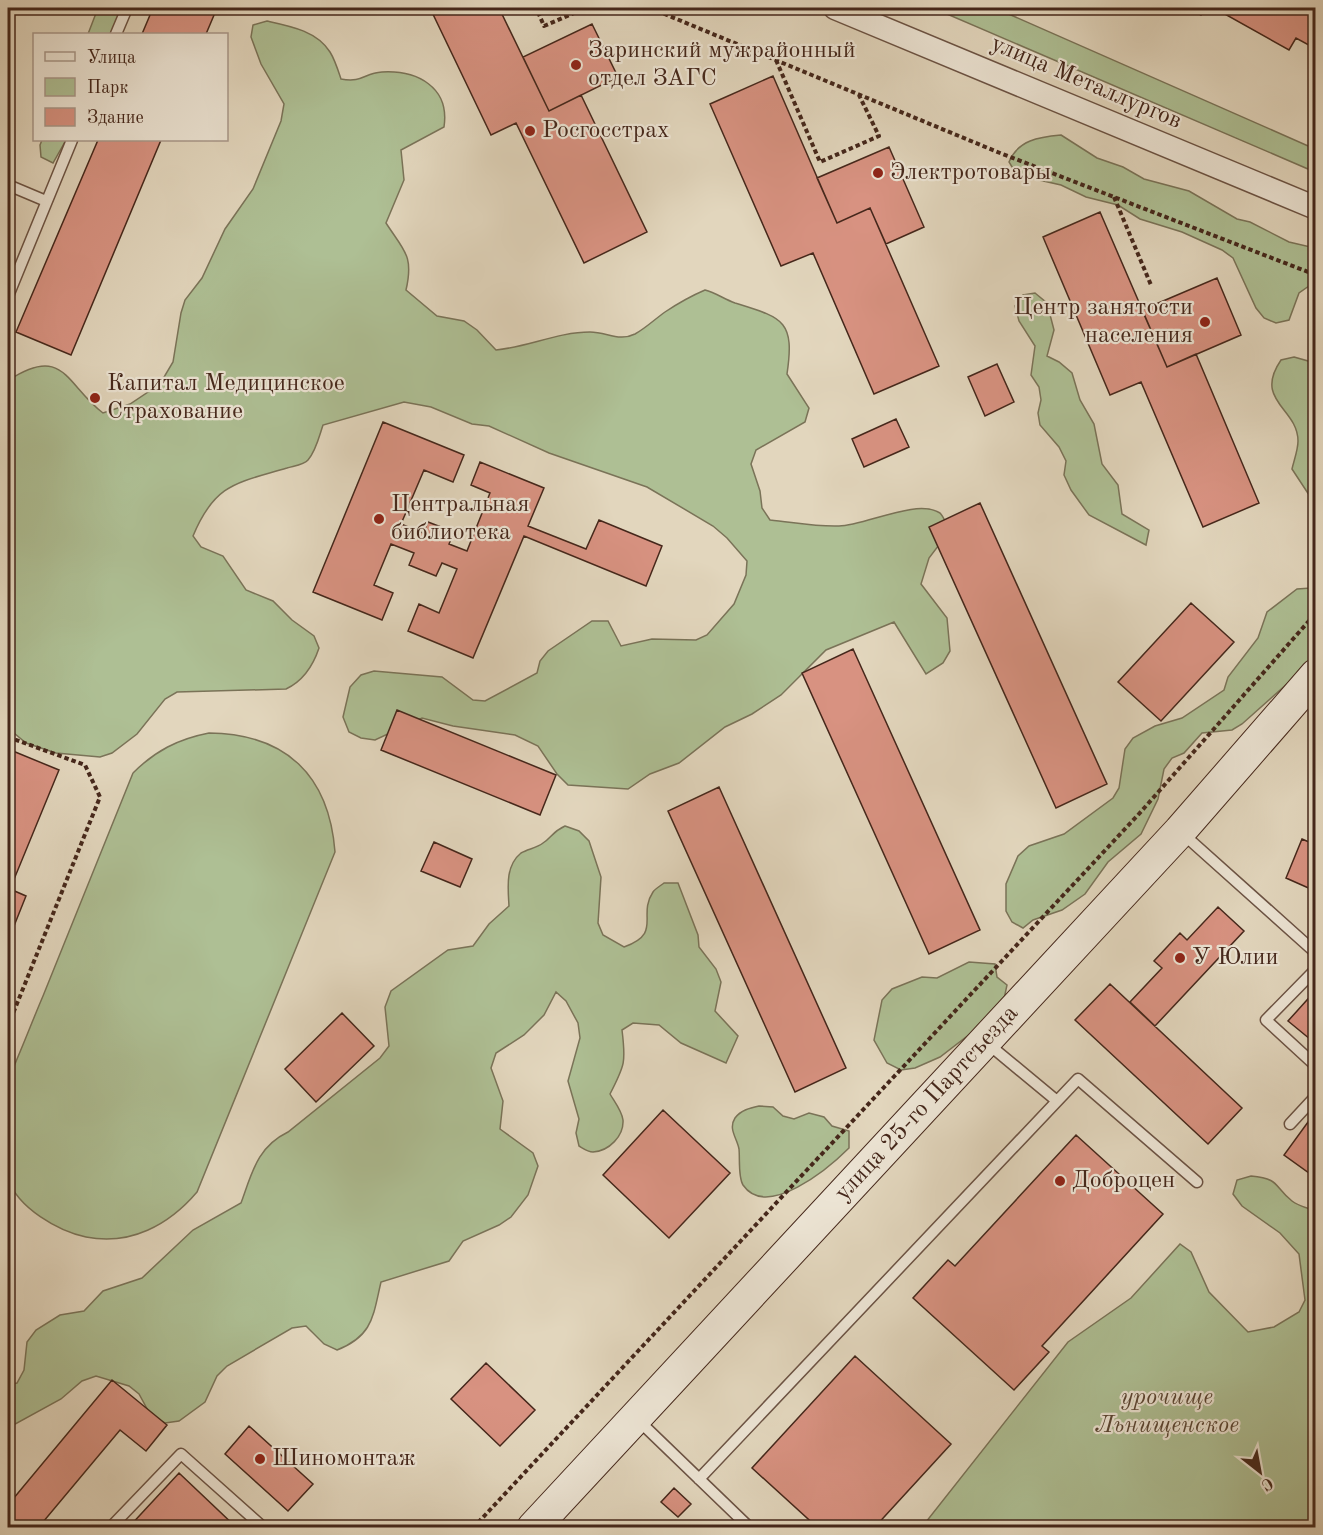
<svg xmlns="http://www.w3.org/2000/svg" width="1323" height="1535" viewBox="0 0 1323 1535" font-family="'Old Standard TT',serif">
<style>
.green{fill:#aebf94;stroke:#7a7358;stroke-width:1.5}
.building{fill:#d89281;stroke:#45271b;stroke-width:1.5}
.lines{fill:none;stroke-linecap:round;stroke-linejoin:round}
.lane-casing{stroke:#6c5344;stroke-width:13}
.street-casing{stroke:#6c5344;stroke-width:25}
.secondary-casing{stroke:#45271b;stroke-width:34}
.path{stroke:#45271b;stroke-width:4;stroke-dasharray:4.5 3;stroke-linecap:butt}
.lane{stroke:#ece4d4;stroke-width:10}
.street{stroke:#ece4d4;stroke-width:22}
.secondary{stroke:#ece4d4;stroke-width:32}
.poi-dot{fill:#8f2418;stroke:#ece4d4;stroke-width:2}
.labels{text-anchor:middle;dominant-baseline:central;stroke-width:4.5;stroke-linejoin:round;paint-order:stroke}
.poi-label{font-size:24px;fill:#45271b;stroke:#ece4d4;text-anchor:start}
.street-label{font-size:24px;fill:#45271b;stroke:#ece4d4}
.park-label{font-size:24px;font-style:italic;fill:#5a4533;stroke:#ece4d4}
</style>
<rect width="100%" height="100%" fill="#e2d6bd"/>
<filter id="stains"><feTurbulence type="fractalNoise" baseFrequency=".00333" numOctaves="4"/><feColorMatrix values="0 0 0 0 .2 0 0 0 0 .09 0 0 0 0 .02 0 0 0 .5 -.17"/></filter>
<radialGradient id="worn" r=".72"><stop offset=".6" stop-color="#630" stop-opacity="0"/><stop offset="1" stop-color="#630" stop-opacity=".3"/></radialGradient>
<path class="green" d="M98 8H123L111 34H88Z
M933 8H995L1315 149V172Z
M267 21C290 26 317 31 330 52 335 60 338 70 341 79 363 83 364 73 382 72 417 70 450 87 444 127L401 150 404 180 386 223C404 251 414 255 406 290L437 316 464 321 477 330 496 350C528 347 558 332 590 332 607 332 619 342 635 334 646 328 655 319 665 312 677 304 691 296 705 290 716 293 724 299 735 303 783 318 795 320 787 374L809 408 805 422 756 450 751 464 760 491 762 508 770 520C792 522 816 527 839 526 865 526 916 498 940 513 943 516 945 521 947 525L945 537 929 558 921 584 947 618 950 651 943 663 926 674 894 622 826 650 781 695 752 714 725 727 679 763 650 774 628 789 568 785 557 774 538 746 515 735 453 726 422 718 375 740 361 738 349 732 343 717 350 687 361 675 374 671 442 677 473 700 485 701 537 673 540 661 548 651 592 621H608L621 646 652 639 696 640 707 635 734 604 746 575 747 561 727 538 713 526 647 487 549 453 489 426 472 424 431 407 404 402 323 425C319 437 316 451 308 460 304 465 293 466 287 468 237 483 215 483 193 536L201 547 223 556 246 590 273 601 292 620 314 636 319 648C313 666 303 681 286 689L177 692 165 699 137 734 112 753 100 757 56 753 26 743 8 728 9 380C64 344 66 385 103 413L130 404 160 384 173 362 181 313 185 300 202 278 225 229 253 189 281 121 284 104 261 64 251 37 253 25Z
M1061 135 1097 158 1123 167 1144 179 1189 191 1237 219 1250 222 1289 242 1315 248V288L1309 286 1299 293 1289 320 1276 323 1264 318 1256 308 1233 258 1222 250 1182 232 1140 219 1118 205 1086 197 1061 185 1017 175 1009 162C1018 140 1039 137 1061 135Z
M42 140H66L53 163 41 157 40 145Z
M1035 293 1047 303 1054 330 1047 356 1059 362 1072 373 1080 400 1094 424 1102 464 1118 485 1122 514 1149 530 1146 545 1089 515 1071 490 1064 475 1066 461 1059 447 1040 425 1038 413 1041 400 1039 387 1031 375 1035 346 1019 321 1015 306 1023 295Z
M1294 357 1308 361 1315 375V504L1292 469C1294 460 1298 450 1298 441 1298 408 1253 401 1281 360Z
M1311 588 1315 595V659L1242 724 1232 730 1202 733 1184 753 1172 758 1164 769 1158 799 1141 834 1108 862 1085 894 1062 910 1033 920 1023 928 1012 922 1006 911V884L1018 856 1029 846 1064 834 1113 798 1119 788 1125 749 1133 738 1155 726 1182 718 1224 690 1228 677 1258 638 1267 612 1297 589Z
M209 733C286 734 329 775 335 852L197 1192C169 1225 130 1246 86 1237 58 1231 18 1208 8 1179 6 1172 6 1094 8 1084 9 1076 14 1067 17 1059 26 1038 34 1017 43 996 73 921 103 847 133 773 155 751 178 739 209 733Z
M565 826 579 831 589 841 601 877 598 923 603 935 624 947C663 933 637 916 653 892 655 889 660 886 664 883H678L698 935 699 947 716 969 721 982 715 1011 738 1036 726 1063 681 1043 659 1025 633 1023 622 1030C626 1062 625 1065 610 1094 614 1101 622 1111 623 1120 624 1136 609 1151 593 1152 588 1152 584 1149 579 1146L576 1133 579 1119 568 1081 580 1038 578 1023 566 1001 556 992 544 1015 524 1035 496 1053 491 1068 503 1101 500 1129 533 1153 538 1166 528 1195 511 1217 499 1225 463 1241 449 1261 381 1282C373 1316 373 1336 337 1350L324 1344 306 1326 292 1328 227 1366 217 1376 205 1402 179 1421 165 1423 151 1416 139 1394 129 1386 96 1376 82 1381 61 1399 8 1428V1385L17 1383 24 1370 27 1342 36 1330 60 1315 84 1311 103 1291 142 1278 193 1230 241 1203C252 1173 257 1147 288 1132L380 1058 389 1046 385 1007 391 991 448 950 473 946 489 924 509 906C508 888 505 866 521 853 528 849 537 848 543 843 552 837 552 832 565 826Z
M969 962 995 964 997 977 1007 985 1004 999 979 1027 940 1057 915 1068 901 1070 887 1063 874 1040 882 1000 892 989 922 977 937 978Z
M759 1106 773 1107 783 1116 794 1119 809 1113 824 1117 832 1126 849 1131V1148C829 1168 767 1220 743 1185 738 1177 740 1159 739 1149 737 1138 728 1129 735 1118 741 1110 750 1108 759 1106Z
M1251 1176C1281 1179 1273 1186 1292 1201 1298 1206 1308 1208 1315 1211V1527H922L1068 1342 1131 1298 1180 1244 1191 1252 1209 1292 1248 1332 1274 1327 1299 1312 1305 1300 1299 1254 1280 1233 1242 1206 1233 1194 1237 1180Z"/>
<path class="building" d="M153 8H217L206 34H142Z
M430 8H499L549 111 581 95 647 232 584 263 516 123 491 135Z
M1187 8H1205L1201 15Z
M1214 8H1316V49L1296 38 1289 50Z
M592 24 618 77 549 111 523 57Z
M773 76 837 223 870 208 939 366 874 394 813 253 781 266 710 104Z
M98 140H161L71 355 16 332Z
M889 147 924 227 886 244 870 208 837 223 817 178Z
M1100 212 1167 367 1196 354 1259 503 1203 527 1141 382 1110 395 1043 237Z
M1217 278 1241 335 1167 367 1142 310Z
M997 364 1014 402 985 416 968 377Z
M896 419 909 447 864 467 852 439Z
M383 422 464 455 453 482 424 470 401 524 423 533 428 522 454 532 449 544 467 551 490 493 471 485 480 462 544 488 528 526 586 549 599 520 662 546 646 586 524 536 473 658 408 631 419 604 439 613 457 569 442 563 436 576 409 565 414 553 391 544 374 585 393 593 382 620 313 592Z
M980 503 1107 784 1056 808 929 527Z
M1191 603 1234 642 1161 721 1118 682Z
M853 649 980 930 929 954 802 673Z
M397 710 556 775 540 815 381 750Z
M8 749 59 770 10 889 26 896 8 941Z
M719 787 846 1068 795 1092 668 811Z
M1302 839 1316 845V884L1313 890 1286 878Z
M434 842 472 859 460 887 421 871Z
M1218 907 1244 931 1155 1026 1130 1002 1162 968 1154 961 1180 933 1187 940Z
M1110 984 1242 1108 1208 1144 1075 1020Z
M1316 990V1044L1288 1021Z
M342 1013 374 1046 316 1102 285 1069Z
M663 1110 730 1173 669 1238 603 1175Z
M1308 1122 1316 1127V1178L1284 1155Z
M1076 1135 1163 1214 1042 1346 1049 1352 1014 1390 913 1298 948 1260 955 1266Z
M855 1356 951 1444 874 1528H818L752 1468Z
M486 1363 535 1410 500 1446 451 1399Z
M112 1380 167 1425 146 1451 120 1430 38 1528H8V1505Z
M249 1426 313 1484 288 1511 225 1454Z
M179 1473 237 1528H128Z
M674 1488 691 1504 678 1517 661 1502Z"/>
<g class="lines">
<g class="lane-casing">
<path id="lane" d="M116 34 127 8
M8 185 46 201
M8 296 72 140
M1182 833 1316 953
M1316 969 1266 1020 1316 1066
M987 1043 1057 1101
M1290 1124 1316 1096
M637 1419 750 1528
M699 1479 1078 1079 1197 1182
M110 1528 181 1454 264 1528"/>
</g>
<g class="street-casing">
<path id="street" d="M835 8 1316 208"/>
</g>
<g class="secondary-casing">
<g id="secondary">
<path id="s1" d="M533 1528 1180 831 1316 675"/>
</g>
</g>
<path class="path" d="M587 8 612 11 617 8
M650 8 1000 153 1316 275
M538 12 544 26 586 8
M776 60 820 162 879 136 859 95
M1114 197 1151 285
M8 737 85 765 100 797 8 1026
M473 1528 1138 815 1316 613"/>
<use href="#lane" class="lane"/>
<use href="#street" class="street"/>
<use href="#secondary" class="secondary"/>
</g>
<g class="poi-dot">
<circle cx="576" cy="65" r="6"/>
<circle cx="530" cy="131" r="6"/>
<circle cx="878" cy="173" r="6"/>
<circle cx="1205" cy="322" r="6"/>
<circle cx="95" cy="398" r="6"/>
<circle cx="379" cy="519" r="6"/>
<circle cx="1180" cy="958" r="6"/>
<circle cx="1060" cy="1181" r="6"/>
<circle cx="260" cy="1459" r="6"/>
</g>
<g class="labels">
<g class="poi-label">
<text x="588" y="51">Заринский мужрайонный<tspan x="588" dy="28">отдел ЗАГС</tspan></text>
<text x="542" y="131">Росгосстрах</text>
<text x="890" y="173">Электротовары</text>
<text x="1193" y="308" text-anchor="end">Центр занятости<tspan x="1193" dy="28">населения</tspan></text>
<text x="107" y="384">Капитал Медицинское<tspan x="107" dy="28">Страхование</tspan></text>
<text x="391" y="505">Центральная<tspan x="391" dy="28">библиотека</tspan></text>
<text x="1192" y="958">У Юлии</text>
<text x="1072" y="1181">Доброцен</text>
<text x="272" y="1459">Шиномонтаж</text>
</g>
<g class="street-label">
<text transform="translate(1086 83) rotate(23)">улица Металлургов</text>
<text stroke="none"><textPath href="#s1" startOffset="579">улица 25-го Партсъезда</textPath></text>
</g>
<g class="park-label">
<text x="1167" y="1398">урочище<tspan x="1167" dy="28">Льнищенское</tspan></text>
</g>
</g>
<rect width="1323" height="1535" fill="none" stroke="#e2d6bd" stroke-width="30"/>
<rect x="9" y="9" width="1305" height="1517" fill="none" stroke="#45271b" stroke-width="3"/>
<rect x="15" y="15" width="1293" height="1505" fill="none" stroke="#45271b" stroke-width="1.5"/>
<rect x="33" y="33" width="195" height="108" fill="#ece4d4" stroke="#a9988a" stroke-width="1.5"/>
<rect x="45" y="52" width="30" height="9" fill="#ece4d4" stroke="#a9988a" stroke-width="1.5"/>
<text x="87" y="63" font-size="18" fill="#45271b">Улица</text>
<rect x="45" y="78" width="30" height="18" fill="#aebf94" stroke="#a9988a" stroke-width="1.5"/>
<text x="87" y="93" font-size="18" fill="#45271b">Парк</text>
<rect x="45" y="108" width="30" height="18" fill="#d89281" stroke="#a9988a" stroke-width="1.5"/>
<text x="87" y="123" font-size="18" fill="#45271b">Здание</text>
<g transform="translate(1260 1472) rotate(149)" stroke="#ece4d4" stroke-width="4.5" paint-order="stroke">
<path d="M0-4.5L10 22L0 15L-10 22Z" fill="#45271b"/>
<text y="-9" font-size="16" font-weight="bold" text-anchor="middle" fill="#45271b">С</text>
</g>
<rect width="100%" height="100%" filter="url(#stains)"/>
<rect width="100%" height="100%" fill="url(#worn)"/>
</svg>
